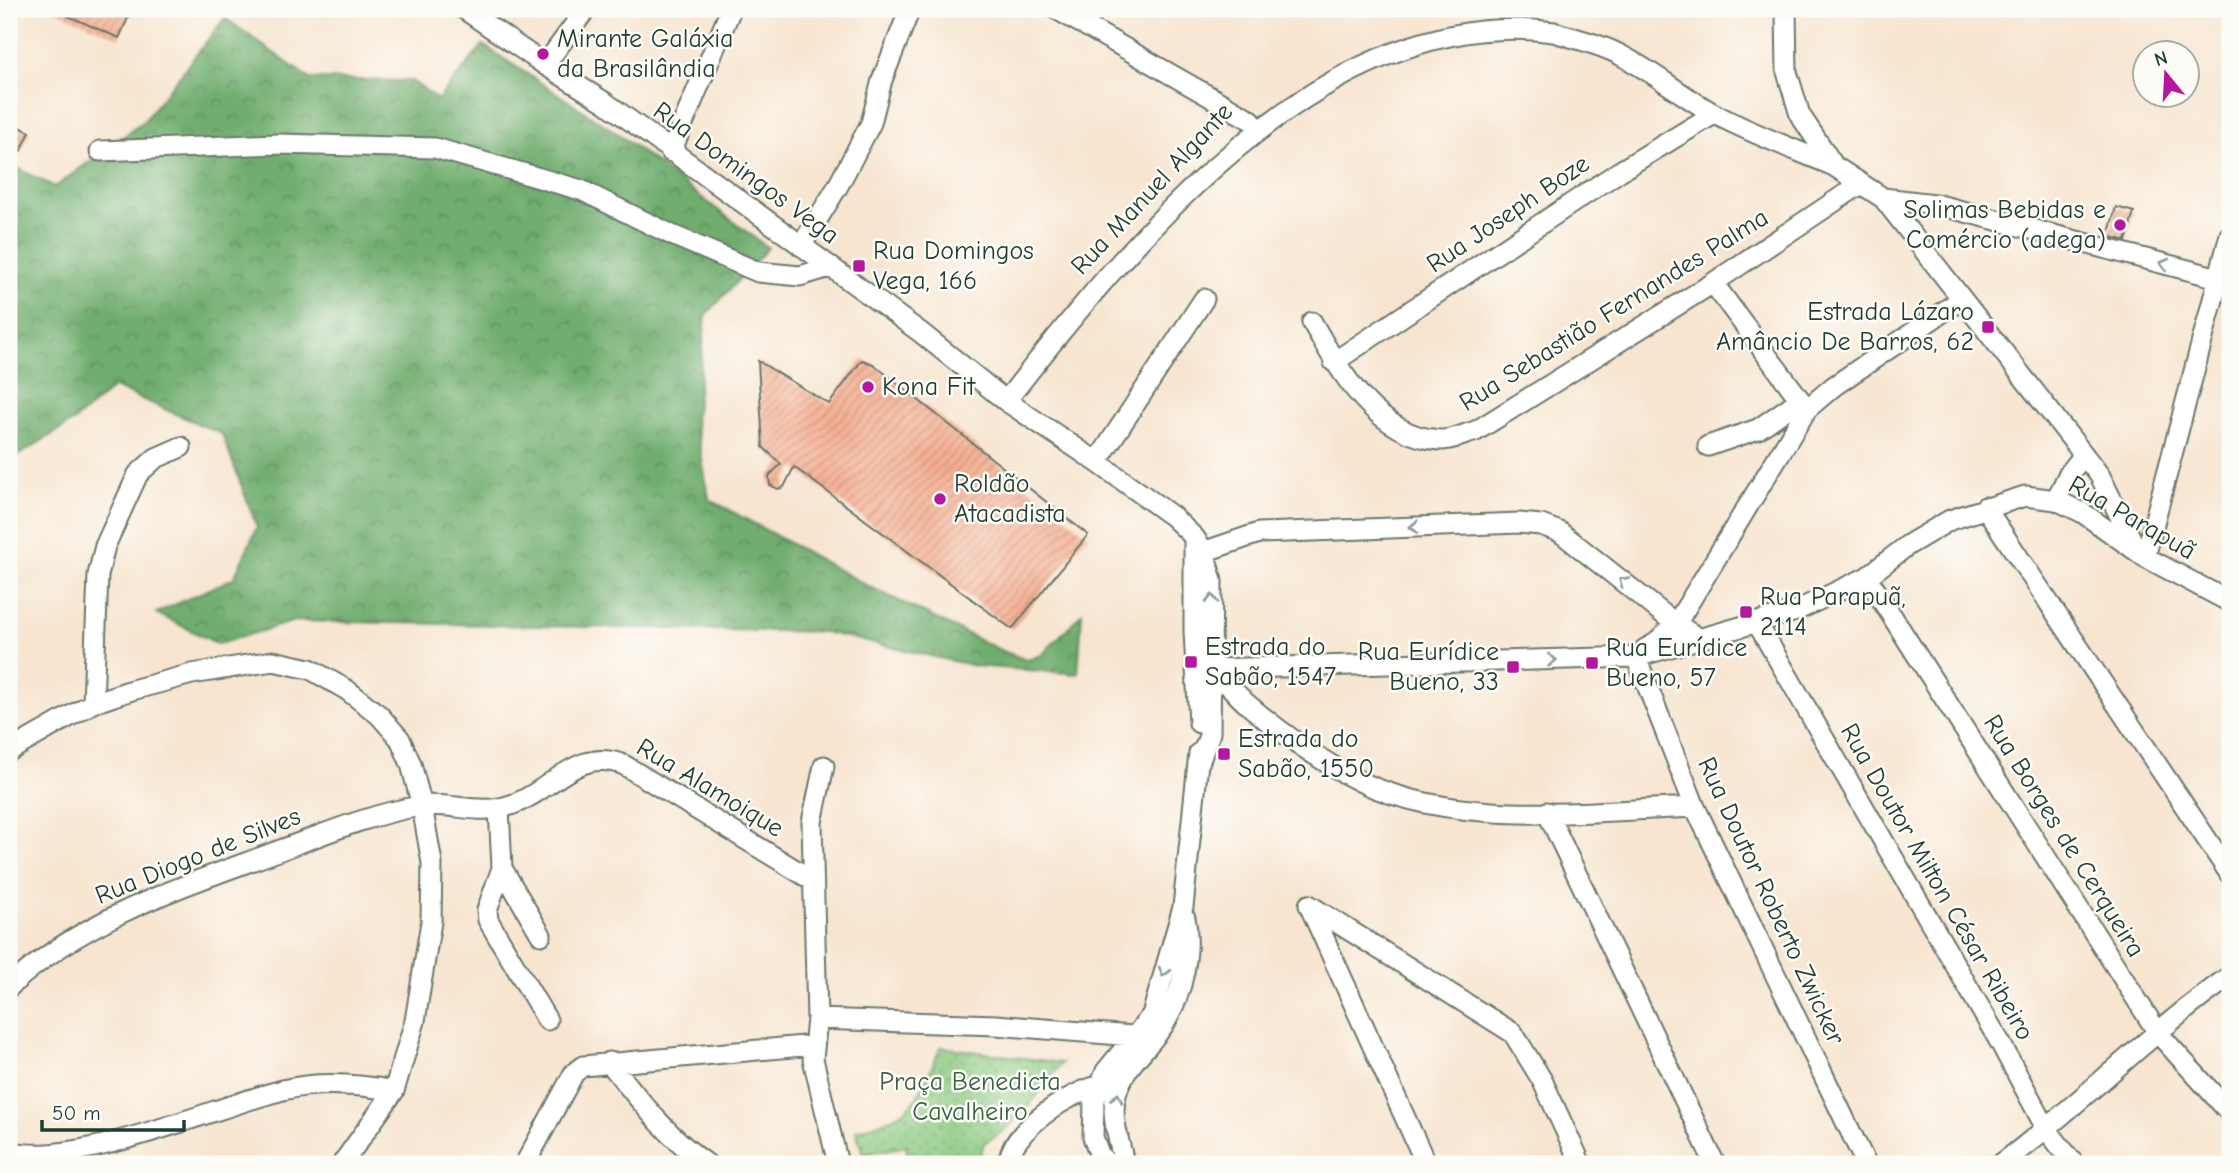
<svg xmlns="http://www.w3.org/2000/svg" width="2239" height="1173" viewBox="0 0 2239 1173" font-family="'Comic Neue',sans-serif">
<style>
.forest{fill:url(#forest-crowns);stroke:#487551;stroke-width:2}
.park{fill:url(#park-dots);stroke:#55835a;stroke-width:2}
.building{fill:url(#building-hatch)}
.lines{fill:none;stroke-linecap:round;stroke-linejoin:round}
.minor-casing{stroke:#6b786b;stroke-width:23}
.minor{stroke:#fff;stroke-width:19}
.oneway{stroke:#8f9e9a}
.poi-dot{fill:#b5179e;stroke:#fdfcf7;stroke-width:2.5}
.labels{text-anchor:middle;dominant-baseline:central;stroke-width:5;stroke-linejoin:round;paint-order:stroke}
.poi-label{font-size:26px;fill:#1f3d34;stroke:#fdfcf7;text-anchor:start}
.street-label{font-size:26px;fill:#1f3d34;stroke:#fdfcf7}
.park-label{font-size:26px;fill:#3a6047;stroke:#fdfcf7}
</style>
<defs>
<pattern id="forest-crowns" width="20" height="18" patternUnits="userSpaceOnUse" patternTransform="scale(1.75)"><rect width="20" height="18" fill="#70ad6e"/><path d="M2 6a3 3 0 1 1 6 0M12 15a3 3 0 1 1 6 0" fill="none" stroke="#5b8e5b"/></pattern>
<pattern id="park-dots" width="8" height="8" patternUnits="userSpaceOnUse" patternTransform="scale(1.75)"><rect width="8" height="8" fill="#8bc980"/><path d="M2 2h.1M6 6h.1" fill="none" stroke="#71a46a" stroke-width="1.8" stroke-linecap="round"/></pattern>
<pattern id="building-hatch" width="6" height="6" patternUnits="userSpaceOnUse" patternTransform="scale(1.75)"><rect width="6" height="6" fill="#f6ae90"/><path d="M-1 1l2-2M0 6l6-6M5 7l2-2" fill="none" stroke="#c78f76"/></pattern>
</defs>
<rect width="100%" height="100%" fill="#fdfcf7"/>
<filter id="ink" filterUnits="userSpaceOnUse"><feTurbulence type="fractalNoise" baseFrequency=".0143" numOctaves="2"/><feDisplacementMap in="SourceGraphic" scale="14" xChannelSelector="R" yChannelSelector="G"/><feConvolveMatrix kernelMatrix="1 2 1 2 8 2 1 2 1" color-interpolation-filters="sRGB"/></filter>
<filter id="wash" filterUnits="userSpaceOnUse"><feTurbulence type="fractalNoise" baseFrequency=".00686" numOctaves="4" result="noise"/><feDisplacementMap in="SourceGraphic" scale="28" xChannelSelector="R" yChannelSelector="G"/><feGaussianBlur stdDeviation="1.57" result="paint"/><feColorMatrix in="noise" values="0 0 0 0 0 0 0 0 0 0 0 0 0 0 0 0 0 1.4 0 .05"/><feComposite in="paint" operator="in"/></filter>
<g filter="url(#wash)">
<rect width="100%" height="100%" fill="#f7e5d0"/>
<path class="forest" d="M225 18 310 79 412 81 438 100 483 45 614 131 768 248 706 315 695 420 709 499 866 585 1002 651 1027 660 1042 655 1082 613 1078 674 975 666 824 632 295 621 218 644 156 613 234 578 257 527 222 434 114 387 74 421 9 461V164L55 187 143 122Z"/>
<path class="park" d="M941 1047 1062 1063C1040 1091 1017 1126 984 1143L978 1164H910L906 1146 863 1154 856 1130C919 1114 915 1102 941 1047Z"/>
<g id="blocks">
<path class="building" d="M52 9H132L119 38Z
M9 122 30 132 21 151 9 146Z
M2116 207 2134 212 2126 241 2108 236Z
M862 360 873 364 1088 535 1012 629 794 467 784 487 778 489 770 485 769 476 781 464 763 447 758 361 829 404Z"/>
</g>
</g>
<g filter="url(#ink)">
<use href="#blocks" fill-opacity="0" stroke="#6b786b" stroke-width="2"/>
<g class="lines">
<g class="minor-casing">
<path id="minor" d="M464 9 545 65 606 103 920 332 1006 401 1097 462 1172 516 1194 537 1204 551 1212 581 1210 733 1199 763
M1056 9 1251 120
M1786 9 1787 72 1800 115 1834 166 1883 198 2084 455 2100 476 2135 547
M545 65 586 9
M100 151 278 144 435 148 581 190 672 235 758 272 800 276 830 267
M671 152 731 9
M1883 198 1935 204 2230 281
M801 246 838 186 871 123 882 80 910 9
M1713 283 1807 409
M1312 322C1339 370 1376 436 1439 440 1450 441 1465 434 1476 431L1713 283 1859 185
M1334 362 1620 171 1714 114
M1006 401C1126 247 1324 0 1554 32 1576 39 1604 45 1624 57 1655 73 1682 96 1713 113 1752 134 1794 149 1834 166
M1708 446 1758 429 1798 401
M1097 462 1204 299
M2056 500 2068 475 2084 455
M1985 507 2230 874
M1194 537V631L1199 723
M1194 555 1259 533 1519 523 1541 525 1560 532 1676 624 1700 639
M2145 557 2230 235
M1867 577 2158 1033 2230 1113
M1757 623 2001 1044 2047 1130 2074 1164
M1645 649 1656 643 1676 624 1807 409 1834 386 1962 299
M1636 657 1695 807 1866 1164
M1208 667C1223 676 1233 692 1246 703 1276 729 1311 754 1346 774 1444 830 1586 811 1695 807
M1212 669 1636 657 1796 611 1867 577 1908 545 1950 520 2025 496 2056 500 2083 513 2145 557 2230 602
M93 703 98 575 105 546 138 474 156 458 181 447
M9 751 93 703 132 690 192 674 273 661 310 669 347 690 379 715 400 739 411 764 422 806 432 863 431 922 415 1021 394 1091 342 1164
M824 766 812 822 817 1019 813 1059 838 1164
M499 808 502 868 487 910 488 920 547 1020
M1547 812 1715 1164
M502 868 541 935
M1309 905 1513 1033 1542 1080 1581 1164
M1309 905 1426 1164
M9 987C84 917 184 886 278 851 324 834 371 814 420 806 446 802 473 813 500 808 550 798 572 745 624 765L812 880
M817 1019 996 1025 1132 1036 1158 1031
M609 1062C639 1099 667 1137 707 1164
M9 1151C75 1169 214 1107 283 1090 320 1081 357 1084 394 1091
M525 1164 574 1073 583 1066 814 1045
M1009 1164C1007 1133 1072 1090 1100 1086
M1108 1164 1100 1156 1093 1137 1094 1102 1106 1071 1152 1015 1183 907 1199 753
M1124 1164C1120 1141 1110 1119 1116 1095 1123 1066 1150 1047 1165 1023 1182 994 1192 951 1185 918
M2001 1164C2080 1105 2149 1033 2230 976"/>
</g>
<use href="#minor" class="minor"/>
</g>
<defs><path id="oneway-chevron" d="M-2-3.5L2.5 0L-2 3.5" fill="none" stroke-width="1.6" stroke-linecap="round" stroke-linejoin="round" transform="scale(1.75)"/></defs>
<g class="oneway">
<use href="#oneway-chevron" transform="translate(2164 264) rotate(-165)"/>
<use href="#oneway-chevron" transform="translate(1414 527) rotate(178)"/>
<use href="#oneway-chevron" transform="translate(1623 581) rotate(-142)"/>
<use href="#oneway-chevron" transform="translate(1212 599) rotate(-90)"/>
<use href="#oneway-chevron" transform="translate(1552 660) rotate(-1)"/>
<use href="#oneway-chevron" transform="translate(1164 972) rotate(106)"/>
<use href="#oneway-chevron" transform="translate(1117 1098) rotate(-76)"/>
</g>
</g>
<g class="poi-dot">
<circle cx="543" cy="54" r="7"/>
<circle cx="2120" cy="225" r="7"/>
<rect x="852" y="259" width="14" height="14" rx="3.5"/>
<rect x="1981" y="320" width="14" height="14" rx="3.5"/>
<circle cx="868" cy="387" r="7"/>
<circle cx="940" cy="499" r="7"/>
<rect x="1739" y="605" width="14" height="14" rx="3.5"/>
<rect x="1184" y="655" width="14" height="14" rx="3.5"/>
<rect x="1585" y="656" width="14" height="14" rx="3.5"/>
<rect x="1506" y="660" width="14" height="14" rx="3.5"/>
<rect x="1217" y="747" width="14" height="14" rx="3.5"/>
</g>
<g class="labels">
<g class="poi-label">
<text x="557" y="39">Mirante Galáxia<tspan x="557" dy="30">da Brasilândia</tspan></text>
<text x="2106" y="210" text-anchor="end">Solimas Bebidas e<tspan x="2106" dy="30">Comércio (adega)</tspan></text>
<text x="873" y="251">Rua Domingos<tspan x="873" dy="30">Vega, 166</tspan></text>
<text x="1974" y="312" text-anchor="end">Estrada Lázaro<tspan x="1974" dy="30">Amâncio De Barros, 62</tspan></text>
<text x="882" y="387">Kona Fit</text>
<text x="954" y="484">Roldão<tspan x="954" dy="30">Atacadista</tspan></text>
<text x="1760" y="597">Rua Parapuã,<tspan x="1760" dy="30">2114</tspan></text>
<text x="1205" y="647">Estrada do<tspan x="1205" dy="30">Sabão, 1547</tspan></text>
<text x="1606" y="648">Rua Eurídice<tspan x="1606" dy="30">Bueno, 57</tspan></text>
<text x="1499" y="652" text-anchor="end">Rua Eurídice<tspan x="1499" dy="30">Bueno, 33</tspan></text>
<text x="1238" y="739">Estrada do<tspan x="1238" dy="30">Sabão, 1550</tspan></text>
</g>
<g class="street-label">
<text transform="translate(746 173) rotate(36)">Rua Domingos Vega</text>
<text transform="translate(1152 189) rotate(-47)">Rua Manuel Algante</text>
<text transform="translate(1508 214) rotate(-34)">Rua Joseph Boze</text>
<text transform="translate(1614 310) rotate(-32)">Rua Sebastião Fernandes Palma</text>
<text transform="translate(2132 518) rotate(30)">Rua Parapuã</text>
<text transform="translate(710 788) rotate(31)">Rua Alamoique</text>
<text transform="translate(2064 836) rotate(58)">Rua Borges de Cerqueira</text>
<text transform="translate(198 856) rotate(-22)">Rua Diogo de Silves</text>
<text transform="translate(1937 882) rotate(60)">Rua Doutor Milton César Ribeiro</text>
<text transform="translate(1771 901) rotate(65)">Rua Doutor Roberto Zwicker</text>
</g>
<g class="park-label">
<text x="970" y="1082">Praça Benedicta<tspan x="970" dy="30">Cavalheiro</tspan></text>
</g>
</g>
<rect width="2239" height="1173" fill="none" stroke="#fdfcf7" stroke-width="35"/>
<g transform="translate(2166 74) rotate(342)"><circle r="33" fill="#fdfcf7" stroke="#a4b0a9" stroke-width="2"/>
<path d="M0-5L12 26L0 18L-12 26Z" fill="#b5179e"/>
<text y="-10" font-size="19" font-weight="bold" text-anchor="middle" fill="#1f3d34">N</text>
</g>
<path d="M42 1120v10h142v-10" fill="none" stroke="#1f3d34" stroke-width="3.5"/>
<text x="52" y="1120" font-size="21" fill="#1f3d34" stroke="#fdfcf7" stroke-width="5" paint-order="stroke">50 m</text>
</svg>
